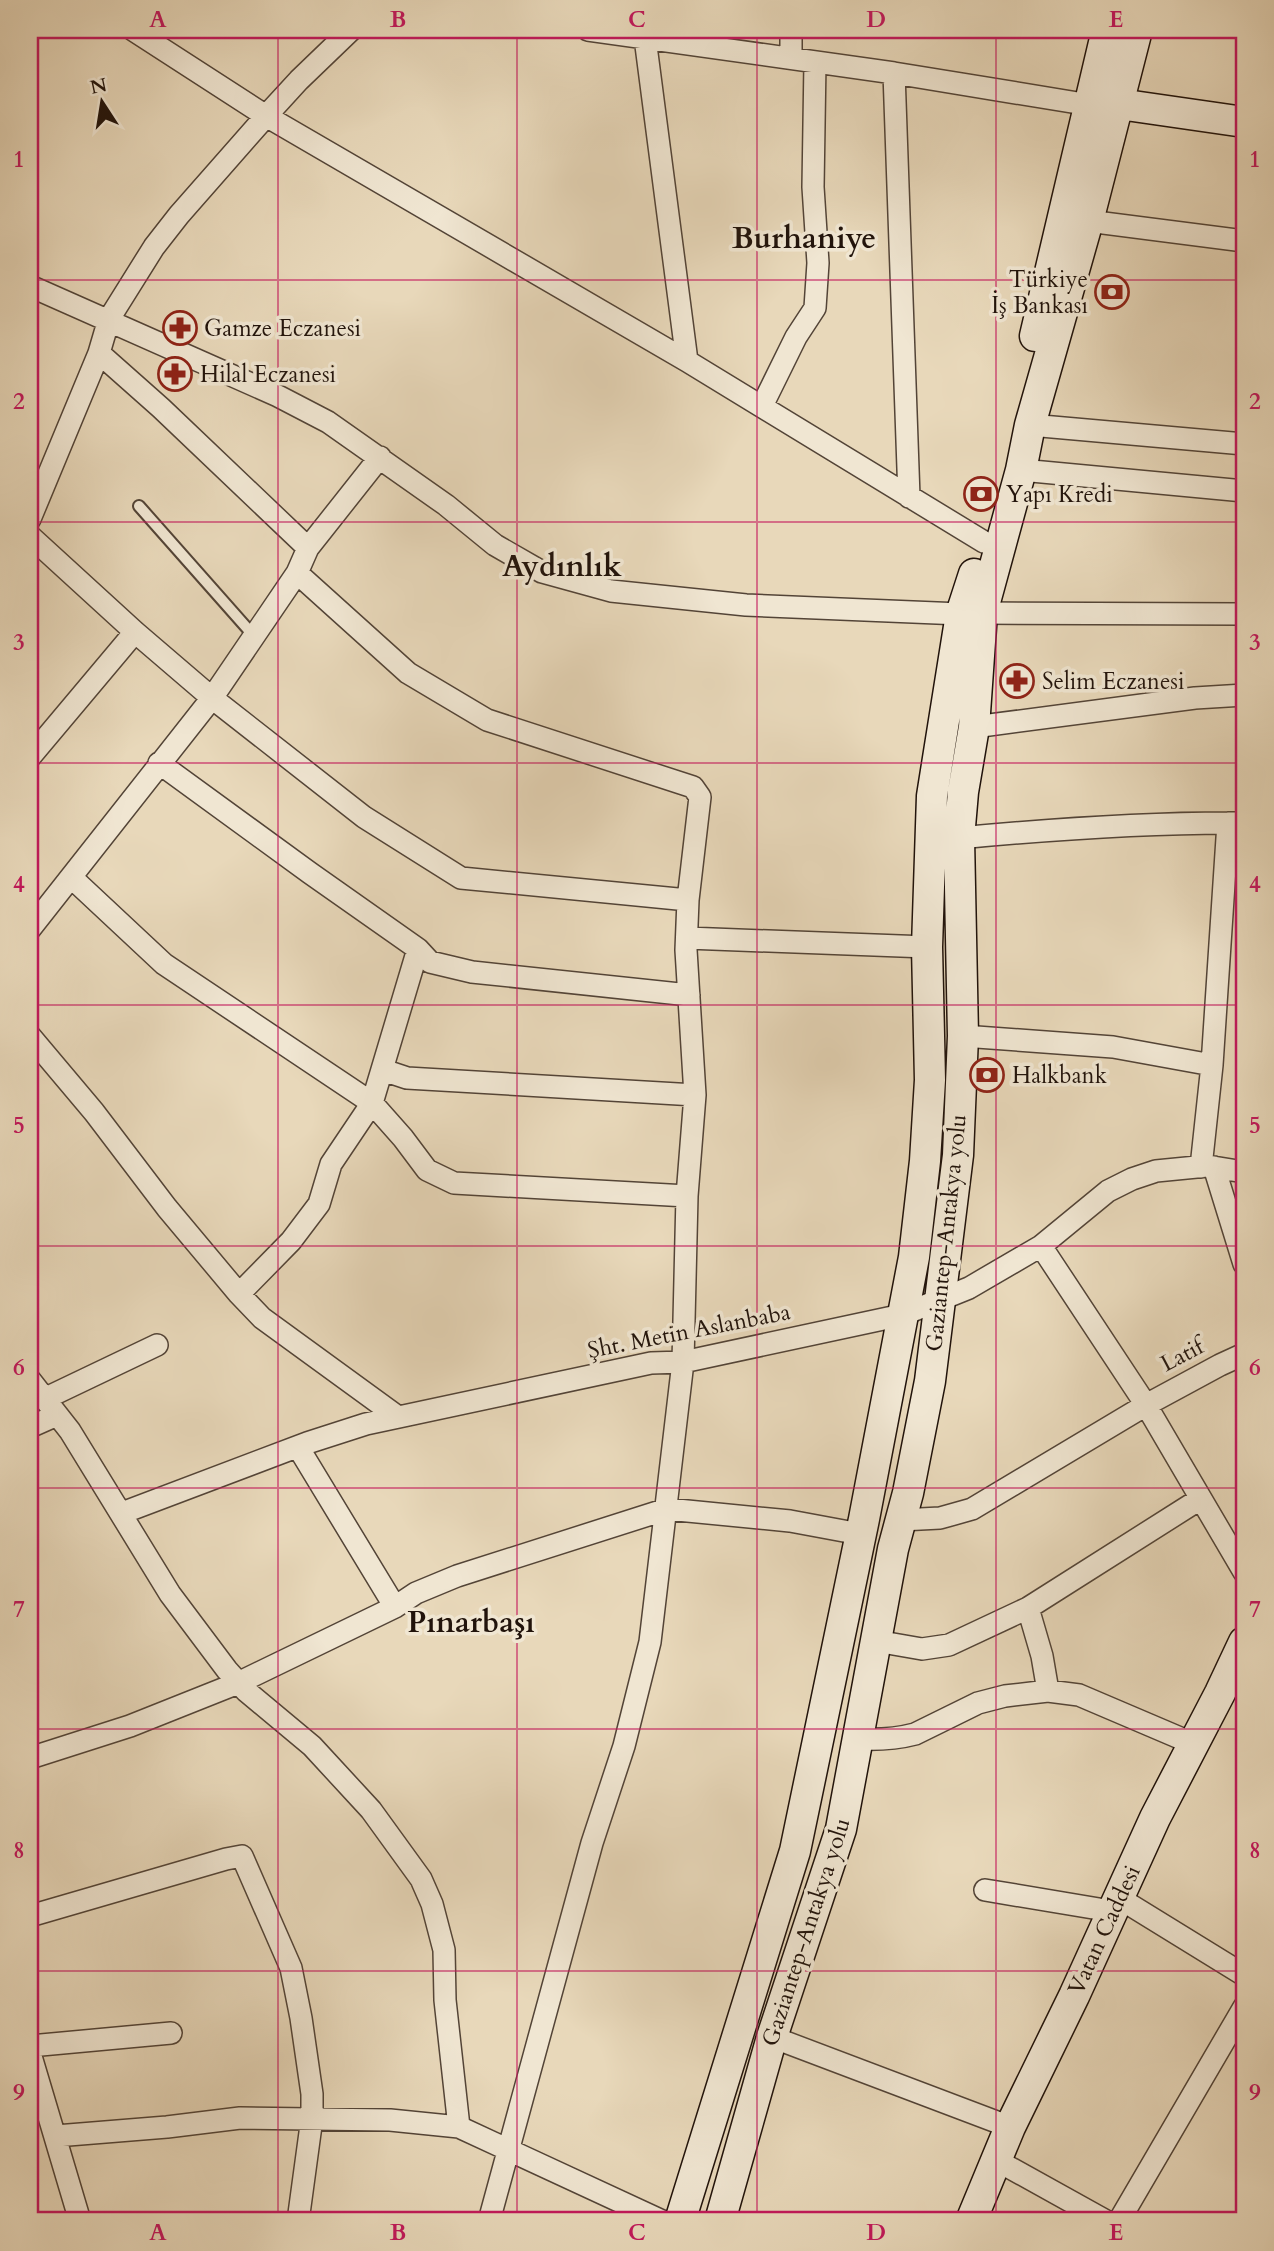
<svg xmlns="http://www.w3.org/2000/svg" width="1274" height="2251" viewBox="0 0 1274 2251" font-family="Cardo,serif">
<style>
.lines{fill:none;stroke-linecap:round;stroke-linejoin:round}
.lane-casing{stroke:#534437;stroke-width:14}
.street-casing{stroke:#534437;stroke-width:24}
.secondary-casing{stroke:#21130b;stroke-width:33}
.lane{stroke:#f0e6d2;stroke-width:10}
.street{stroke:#f0e6d2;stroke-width:21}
.secondary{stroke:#f0e6d2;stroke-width:30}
.grid{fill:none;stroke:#c2185b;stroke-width:2;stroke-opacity:0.55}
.labels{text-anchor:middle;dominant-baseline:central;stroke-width:7;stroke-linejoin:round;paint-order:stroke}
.poi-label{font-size:23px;fill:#21130b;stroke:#f0e6d2;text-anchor:start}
.street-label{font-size:23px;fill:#21130b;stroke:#f0e6d2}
.district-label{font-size:30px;font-weight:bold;fill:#21130b;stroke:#f0e6d2}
.neatline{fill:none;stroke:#c2185b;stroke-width:2.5}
.grid-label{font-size:23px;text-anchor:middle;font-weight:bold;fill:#c2185b}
</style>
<rect width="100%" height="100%" fill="#e8d8ba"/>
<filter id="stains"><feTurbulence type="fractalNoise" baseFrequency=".00286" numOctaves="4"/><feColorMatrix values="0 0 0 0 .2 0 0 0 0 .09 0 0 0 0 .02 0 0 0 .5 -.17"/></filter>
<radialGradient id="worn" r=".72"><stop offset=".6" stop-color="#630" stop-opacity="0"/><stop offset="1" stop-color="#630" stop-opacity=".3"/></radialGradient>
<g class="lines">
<g class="lane-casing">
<path id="lane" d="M139 506 254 636"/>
</g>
<g class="street-casing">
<path id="street" d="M133 30 266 116 687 361 984 542
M588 30 894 73 1090 105
M645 38 687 361
M791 58V30
M894 73 909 497
M1088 221 1244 241
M30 286 278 396 328 422 446 505 495 545 542 572 611 591 746 605 961 614
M99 353 161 408 308 548
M762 406 796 337 815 308 818 263 813 187 815 62
M1030 425 1244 444
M1021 470 1244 491
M30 519 99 353 109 319 154 247 179 215 266 116 299 80 351 30
M30 536 135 632 212 698 364 817 461 878 688 900
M297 573 408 673 487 720 693 787 700 797 688 900 686 950 695 1095 687 1196 683 1362 650 1642 624 1746 592 1843 489 2221
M982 613 1244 614
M974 727 1195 698 1244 695
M30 757 135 632
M159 763 310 873 418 949 430 962 472 972 689 995
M959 838C1054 829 1149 822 1244 823
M72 878 164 964 372 1103 403 1138 427 1170 454 1183 687 1196
M30 929 212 698 297 573 308 548 380 457
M687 938 927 947
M30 1036 94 1112 167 1208 239 1294 262 1318 398 1417
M963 1036 1113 1047 1212 1065
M383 1070 407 1078 695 1095
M1201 1167 1212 1065 1228 823
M1214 1167 1244 1264
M1041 1246 1146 1405 1244 1572
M239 1294 291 1241 319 1204 331 1164 372 1103 418 949
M30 1380 70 1431 170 1594 227 1670 246 1691 312 1746 371 1810 421 1879 432 1904 444 1950 445 2000 459 2127
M44 1399 157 1345
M30 1427 57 1415
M298 1447 395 1607
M122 1513 307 1443 366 1424 651 1363 683 1362 902 1315 969 1288 1041 1246 1108 1191 1132 1179 1156 1171 1207 1166 1244 1172
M901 1520 940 1518 972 1509 1146 1405 1220 1365 1244 1354
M1028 1608 1042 1656 1048 1691
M876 1641 922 1649 949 1645 1028 1608 1200 1499
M858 1739C878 1740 896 1739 915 1734L978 1703 1005 1696 1048 1691 1079 1695 1194 1744
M30 1758 130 1726 238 1683 395 1607 416 1593 457 1576 667 1509 790 1521 860 1534
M985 1890 1111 1911
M1119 1898 1244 1975
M30 1916 226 1859 242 1856 291 1968 301 2018 312 2094V2118L298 2221
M772 2037 1010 2127
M30 2046 171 2033
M30 2053 80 2221
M56 2136 167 2127 240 2118 390 2120 459 2127 662 2221
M996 2160 1106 2221
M1119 2221 1244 2007"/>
</g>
<g class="secondary-casing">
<path id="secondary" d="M1119 104 1244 122
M1035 336 1107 30
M680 2221 795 1851 864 1519 914 1257 925 1161 930 1080 927 947 932 796 961 614 974 574
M720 2221 772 2037 841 1829 893 1549 908 1493 930 1381 958 1155 963 1036 959 838 963 792 974 727 982 613 1021 470 1030 425 1088 221 1137 30
M971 2221 1010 2127 1074 1996 1155 1818 1220 1693 1244 1642"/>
</g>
<use href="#lane" class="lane"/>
<use href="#street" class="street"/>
<use href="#secondary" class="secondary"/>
</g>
<path class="grid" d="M278 30V2221M517 30V2221M757 30V2221M996 30V2221M30 280H1244M30 522H1244M30 763H1244M30 1005H1244M30 1246H1244M30 1488H1244M30 1729H1244M30 1971H1244"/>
<defs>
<g id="bank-ring" transform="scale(1.75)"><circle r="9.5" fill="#f0e6d2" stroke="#8f2418" stroke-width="1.5"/><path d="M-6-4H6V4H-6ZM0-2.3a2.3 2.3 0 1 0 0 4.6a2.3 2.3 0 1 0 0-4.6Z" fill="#8f2418"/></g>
<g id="pharmacy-ring" transform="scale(1.75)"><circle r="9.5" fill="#f0e6d2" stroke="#8f2418" stroke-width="1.5"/><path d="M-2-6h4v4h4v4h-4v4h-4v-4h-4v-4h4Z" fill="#8f2418"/></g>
</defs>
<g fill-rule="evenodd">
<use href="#bank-ring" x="1112" y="292"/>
<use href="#pharmacy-ring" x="180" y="328"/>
<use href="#pharmacy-ring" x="175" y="374"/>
<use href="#bank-ring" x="981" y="494"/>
<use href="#pharmacy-ring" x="1017" y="681"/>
<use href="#bank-ring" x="987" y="1075"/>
</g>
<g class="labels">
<g class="poi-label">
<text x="1088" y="279" text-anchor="end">Türkiye<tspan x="1088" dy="26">İş Bankası</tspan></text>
<text x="204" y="328">Gamze Eczanesi</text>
<text x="200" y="374">Hilal Eczanesi</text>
<text x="1006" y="494">Yapı Kredi</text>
<text x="1042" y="681">Selim Eczanesi</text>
<text x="1012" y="1075">Halkbank</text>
</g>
<g class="street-label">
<text transform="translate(946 1233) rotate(-84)">Gaziantep-Antakya yolu</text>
<text transform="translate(689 1331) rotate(-11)">Şht. Metin Aslanbaba</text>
<text transform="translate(1182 1355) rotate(-28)">Latif</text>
<text transform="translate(1104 1930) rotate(-65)">Vatan Caddesi</text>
<text transform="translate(806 1932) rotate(-72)">Gaziantep-Antakya yolu</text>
</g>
<g class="district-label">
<text x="804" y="238">Burhaniye</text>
<text x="562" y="566">Aydınlık</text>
<text x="471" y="1622">Pınarbaşı</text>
</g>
</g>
<rect width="1274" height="2251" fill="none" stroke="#e8d8ba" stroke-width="77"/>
<g transform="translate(102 102) rotate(348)" stroke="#f0e6d2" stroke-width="5" paint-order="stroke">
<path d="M0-5L12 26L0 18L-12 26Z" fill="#21130b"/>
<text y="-10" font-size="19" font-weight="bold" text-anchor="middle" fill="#21130b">N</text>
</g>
<rect x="38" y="38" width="1198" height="2174" class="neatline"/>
<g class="grid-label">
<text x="158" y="27">A</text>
<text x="398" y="27">B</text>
<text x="637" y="27">C</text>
<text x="876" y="27">D</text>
<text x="1116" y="27">E</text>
<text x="19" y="167">1</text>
<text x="1255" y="167">1</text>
<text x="19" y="409">2</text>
<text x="1255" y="409">2</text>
<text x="19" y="650">3</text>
<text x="1255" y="650">3</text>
<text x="19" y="892">4</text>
<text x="1255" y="892">4</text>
<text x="19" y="1133">5</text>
<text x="1255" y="1133">5</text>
<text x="19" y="1375">6</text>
<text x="1255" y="1375">6</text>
<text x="19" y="1617">7</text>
<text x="1255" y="1617">7</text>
<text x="19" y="1858">8</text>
<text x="1255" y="1858">8</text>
<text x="19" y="2100">9</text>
<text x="1255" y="2100">9</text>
<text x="158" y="2240">A</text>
<text x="398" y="2240">B</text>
<text x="637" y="2240">C</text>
<text x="876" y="2240">D</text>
<text x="1116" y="2240">E</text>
</g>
<rect width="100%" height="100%" filter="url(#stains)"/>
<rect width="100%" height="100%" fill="url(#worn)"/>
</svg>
